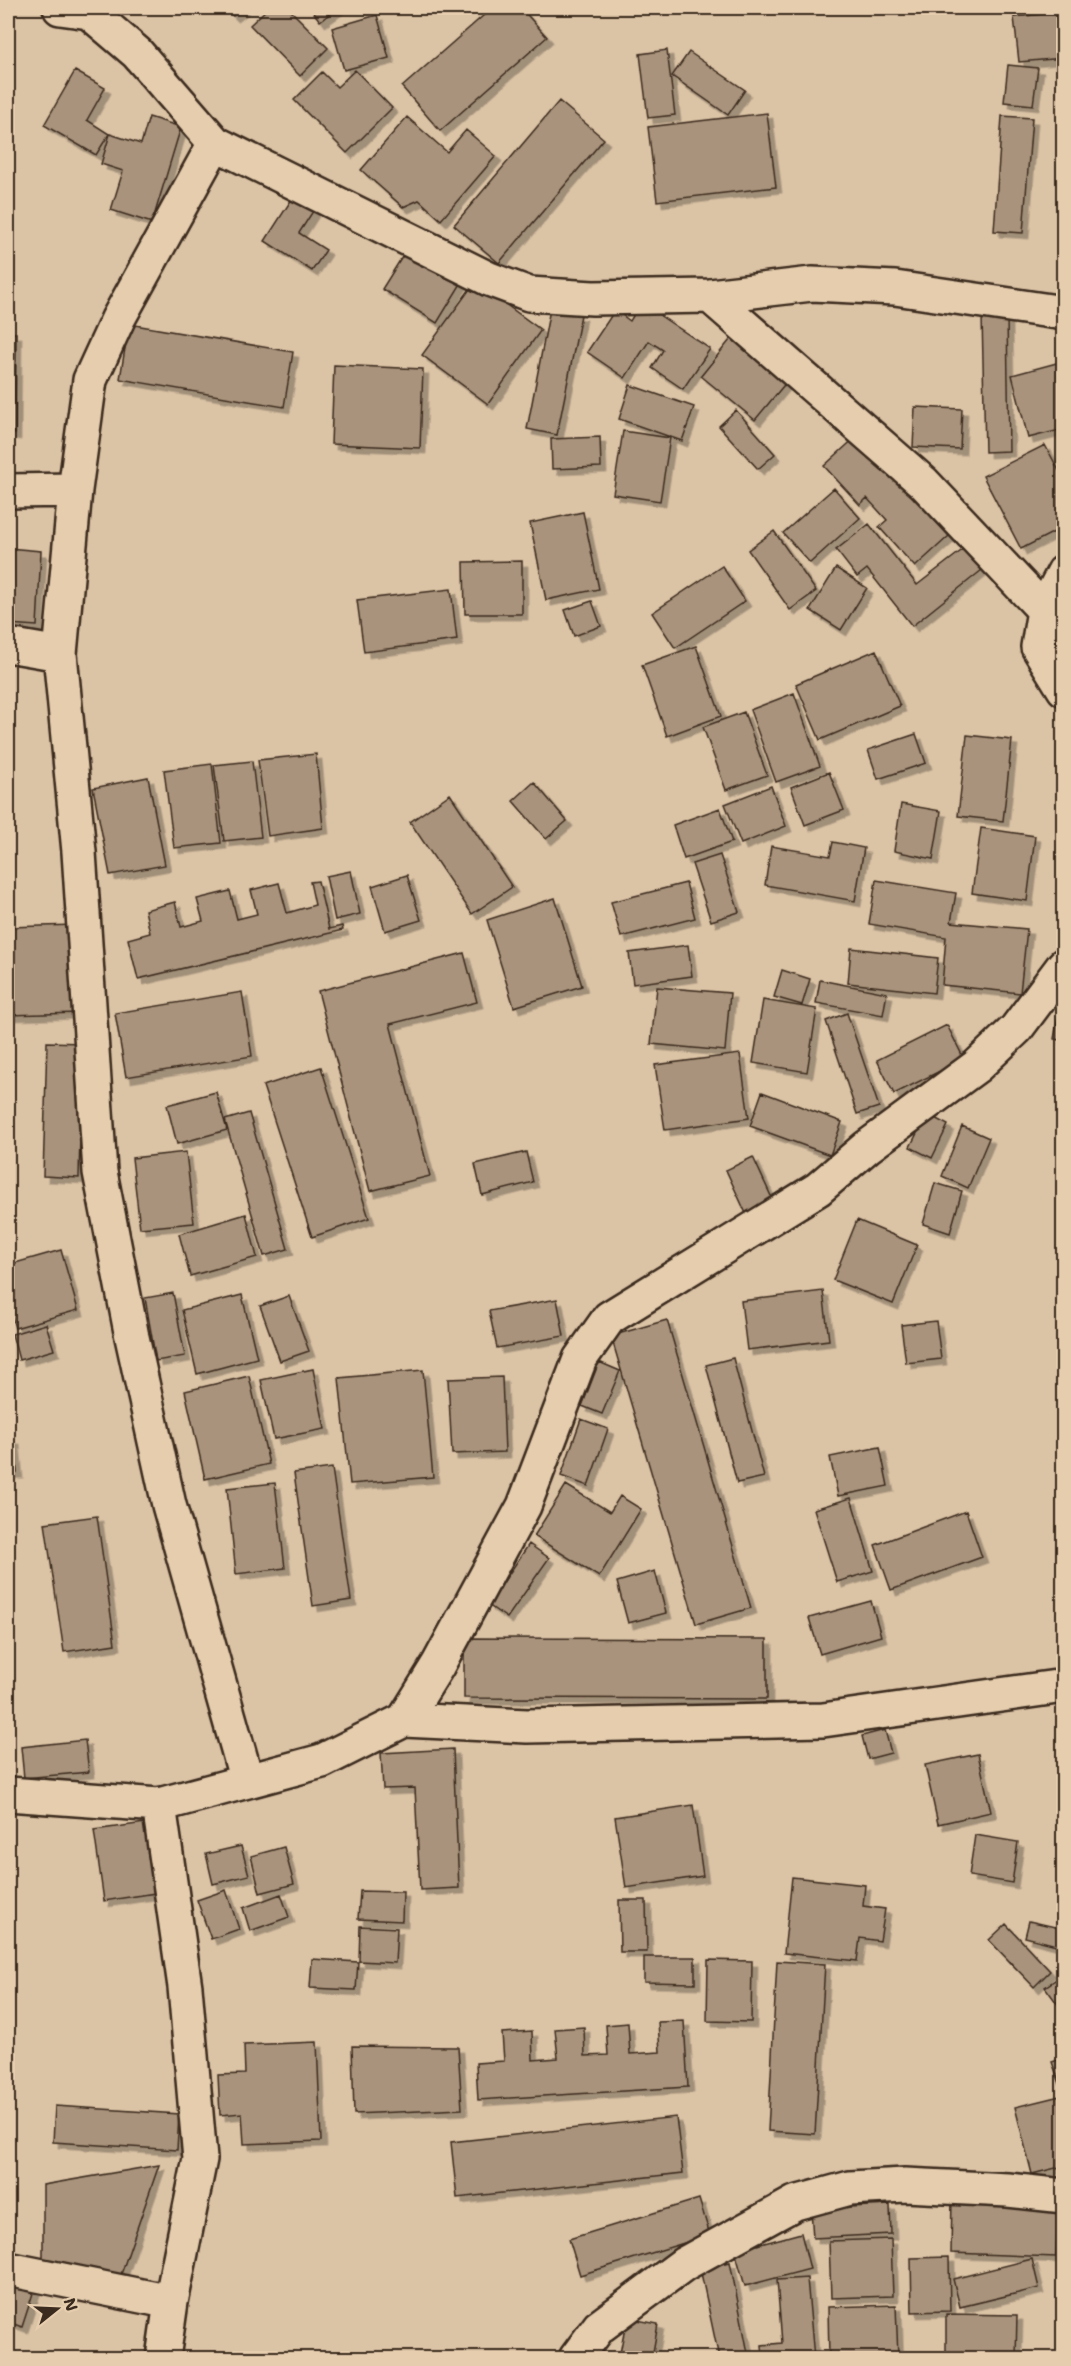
<svg xmlns="http://www.w3.org/2000/svg" width="1071" height="2366" viewBox="0 0 1071 2366" font-family="'Shantell Sans',sans-serif">
<style>
.building{fill:#a9937b;stroke:#3b2a1e;stroke-width:1.5;filter:url(#shadow)}
.lines{fill:none;stroke-linecap:round;stroke-linejoin:round}
.minor-casing{stroke:#3b2a1e;stroke-width:38}
.minor{stroke:#e5cdae;stroke-width:33}
</style>
<defs>
<filter id="shadow"><feDropShadow dx="5.5" dy="5.5" stdDeviation="0" flood-color="#0004"/></filter>
</defs>
<rect width="100%" height="100%" fill="#dbc3a5"/>
<filter id="ink" filterUnits="userSpaceOnUse"><feTurbulence type="fractalNoise" baseFrequency=".0167" numOctaves="2"/><feDisplacementMap in="SourceGraphic" scale="12" xChannelSelector="R" yChannelSelector="G"/><feConvolveMatrix kernelMatrix="1 2 1 2 8 2 1 2 1" color-interpolation-filters="sRGB"/></filter>
<g filter="url(#ink)">
<path class="building" d="M225 8H243L233 16Z
M268 8H288L328 48 300 76 250 25Z
M310 8H338L320 21Z
M492 8H521L547 37 440 131 402 87Z
M1064 12V58L1019 62 1014 17Z
M377 15 389 58 344 70 332 28Z
M667 50 675 115 648 118 640 54Z
M689 52 745 90 728 115 672 76Z
M1008 65 1038 68 1033 105 1004 102Z
M355 70 392 108 347 153 294 100 322 72 337 87Z
M75 71 105 88 87 120 109 134 96 155 44 125Z
M559 101 604 139 499 263 454 225Z
M767 113 776 187 657 201 648 127Z
M1002 116 1032 118 1023 233 994 231Z
M149 117 181 127 152 223 111 210 123 171 101 164 110 134 141 144Z
M407 117 447 152 466 130 496 156 441 220 419 200 403 207 361 170Z
M297 191 317 205 299 233 326 250 312 271 265 241Z
M407 249 462 282 437 323 382 289Z
M475 282 541 330 488 404 422 355Z
M641 303 710 349 683 389 652 368 663 350 649 341 625 378 587 352 615 310 630 321Z
M550 309 581 315 557 435 527 429Z
M1007 315 1009 451 985 452 982 316Z
M129 324 293 352 284 407 120 379Z
M738 330 793 374 755 420 701 376Z
M8 333H16L15 434 8 433Z
M1064 361V429L1028 438 1012 375Z
M334 365 423 369 420 448 331 444Z
M630 385 694 407 682 441 619 419Z
M915 407 962 409 960 449 913 447Z
M736 410 775 454 758 469 719 426Z
M623 431 670 438 660 501 613 494Z
M858 435 949 536 915 567 879 527 887 520 867 498 860 505 824 466Z
M600 437 601 467 552 469 551 439Z
M1045 445 1064 480V527L1021 549 983 476Z
M834 488 860 518 810 563 783 533Z
M583 512 599 589 546 600 530 523Z
M869 524 917 585 965 548 982 570 912 626 867 569 857 577 836 550Z
M774 531 816 591 790 610 748 550Z
M8 548 41 551 37 626 8 624Z
M522 561V614H465L464 562Z
M722 566 745 601 675 648 652 613Z
M836 568 867 588 841 630 810 610Z
M451 589 457 640 364 652 357 600Z
M592 601 601 626 574 636 565 610Z
M696 646 721 716 667 736 642 665Z
M876 650 900 706 820 740 796 684Z
M794 693 820 766 776 782 750 710Z
M744 712 767 775 726 790 703 727Z
M916 734 926 763 878 779 868 750Z
M967 735 1012 740 1003 821 958 816Z
M316 754 323 828 268 836 258 760Z
M252 761 261 837 224 841 214 765Z
M212 764 221 843 174 848 164 770Z
M829 772 844 810 805 825 791 787Z
M148 777 165 865 110 875 93 788Z
M534 782 567 821 546 839 513 801Z
M771 786 786 826 741 844 725 804Z
M450 794 512 887 472 914 410 822Z
M901 804 941 811 933 859 894 851Z
M720 808 732 842 684 859 673 825Z
M981 828 1035 836 1027 901 972 893Z
M833 842 864 848 855 901 765 885 771 846 830 856Z
M720 855 739 912 711 921 692 864Z
M351 871 360 914 335 920 326 876Z
M407 875 421 920 385 931 372 886Z
M876 880 956 893 951 922 1027 929 1020 993 942 985 946 937 869 924Z
M318 881 329 929 342 926 343 930 138 979 128 939 150 933 145 910 175 902 181 927 203 921 197 899 230 891 237 919 257 914 251 890 279 883 287 913 315 905 310 882Z
M686 883 695 918 621 937 611 902Z
M555 898 582 986 514 1007 487 920Z
M75 925 79 1013 8 1015V927Z
M688 945 692 976 633 984 629 953Z
M851 948 938 958 934 993 848 983Z
M464 953 477 1002 390 1024 430 1176 370 1191 318 991Z
M782 970 810 979 802 1005 774 997Z
M820 980 887 993 883 1015 816 1003Z
M657 987 730 993 725 1051 651 1044Z
M242 992 252 1056 126 1077 115 1013Z
M763 1000 817 1009 807 1072 753 1063Z
M1060 1006 1064 1007V1041L1054 1039Z
M847 1013 879 1107 857 1114 826 1021Z
M947 1025 964 1059 894 1094 877 1060Z
M47 1042 82 1043 79 1178 43 1176Z
M740 1054 749 1118 665 1130 655 1065Z
M321 1067 369 1218 312 1237 263 1086Z
M216 1092 227 1130 177 1144 167 1105Z
M762 1092 842 1122 830 1155 750 1126Z
M249 1113 288 1249 264 1256 225 1120Z
M927 1114 948 1125 932 1158 910 1147Z
M962 1126 989 1138 968 1188 942 1176Z
M186 1152 194 1223 140 1228 132 1158Z
M526 1152 533 1182 482 1195 475 1164Z
M753 1157 776 1207 749 1220 726 1170Z
M935 1183 962 1191 950 1233 923 1224Z
M246 1214 257 1257 190 1276 179 1234Z
M857 1220 917 1245 893 1304 833 1280Z
M61 1250 78 1310 15 1328 8 1303V1265Z
M823 1291 829 1340 747 1350 741 1301Z
M173 1293 185 1356 156 1361 145 1298Z
M242 1295 257 1358 197 1374 182 1310Z
M289 1296 309 1351 280 1361 260 1306Z
M557 1299 564 1336 497 1348 489 1311Z
M667 1320 751 1608 696 1624 611 1336Z
M936 1321 941 1359 906 1363 901 1325Z
M46 1324 54 1350 19 1360 12 1334Z
M733 1358 764 1477 737 1483 706 1365Z
M599 1362 620 1371 602 1414 582 1406Z
M313 1369 325 1429 274 1439 261 1380Z
M423 1370 433 1477 350 1484 339 1378Z
M249 1376 269 1464 205 1479 185 1391Z
M502 1377 505 1452 452 1454 448 1379Z
M581 1419 608 1429 588 1486 561 1476Z
M8 1439H14L17 1472 8 1473Z
M880 1447 888 1486 838 1496 830 1457Z
M332 1468 351 1600 313 1606 294 1473Z
M275 1483 285 1568 236 1574 227 1488Z
M566 1485 610 1512 620 1496 641 1509 599 1577 534 1536Z
M851 1498 873 1571 837 1582 814 1509Z
M966 1511 982 1557 891 1590 875 1545Z
M97 1516 115 1644 64 1652 45 1523Z
M529 1544 549 1558 507 1618 488 1605Z
M655 1571 666 1613 628 1623 617 1582Z
M871 1601 881 1636 820 1654 809 1618Z
M464 1638 767 1639V1699L464 1698Z
M885 1730 891 1753 868 1759 862 1736Z
M85 1740 89 1772 24 1778 21 1747Z
M453 1749 459 1888 420 1890 415 1788 383 1789 381 1753Z
M978 1754 991 1812 938 1824 925 1765Z
M693 1805 703 1876 626 1888 615 1817Z
M145 1823 155 1893 104 1901 94 1830Z
M975 1835 1018 1842 1012 1883 969 1876Z
M241 1846 249 1875 213 1884 206 1854Z
M284 1847 294 1884 260 1893 251 1856Z
M792 1877 865 1885 863 1906 885 1909 880 1941 860 1938 857 1961 784 1953Z
M226 1890 239 1929 211 1939 197 1900Z
M360 1891 403 1892 402 1921 358 1919Z
M281 1894 289 1917 250 1931 243 1908Z
M619 1900H646L647 1952H620Z
M1029 1921 1064 1929V1947L1025 1937Z
M1006 1924 1050 1971 1034 1987 989 1940Z
M360 1926 397 1928 395 1963 359 1961Z
M644 1957H695V1983L644 1982Z
M312 1959 358 1962 356 1990 310 1988Z
M708 1960 752 1961 751 2022 707 2021Z
M777 1961 825 1964 815 2134 768 2131Z
M1064 1974V2013L1045 1987Z
M684 2021 688 2087 478 2100 476 2063 504 2061 502 2033 532 2031 533 2060 558 2058 555 2029 584 2027 585 2056 608 2055 606 2025 628 2023 630 2054 660 2052 658 2022Z
M317 2042 321 2141 244 2144 242 2113 220 2115 218 2075 245 2074 244 2045Z
M352 2046 458 2047 462 2109 354 2114Z
M1064 2058V2092H1063L1052 2062Z
M1064 2095V2166L1032 2174 1015 2107Z
M55 2106 179 2114 177 2150 53 2142Z
M676 2117 683 2173 457 2198 451 2142Z
M159 2165 118 2283 43 2258V2185Z
M952 2198 1058 2201 1056 2257 951 2253Z
M699 2199 710 2235 580 2275 569 2239Z
M890 2205 891 2234 813 2238 811 2209Z
M801 2233 810 2269 745 2286 735 2251Z
M891 2239 893 2296 831 2298 829 2241Z
M949 2257 950 2311 912 2312 911 2258Z
M1032 2259 1039 2288 960 2307 953 2279Z
M730 2262 749 2358H719L700 2268Z
M8 2277 36 2284 22 2327 8 2322Z
M807 2278 814 2358H763L762 2345 782 2343 777 2280Z
M896 2305 898 2358H829L828 2307Z
M946 2314 1017 2315 1016 2358H946Z
M627 2318 658 2324 652 2358H619Z
M8 2350 33 2358H8Z"/>
<g class="lines">
<g class="minor-casing">
<path id="minor" d="M60 8 89 12 137 53 215 143 489 279 529 294 593 298 710 296 812 284 895 288 1064 313
M215 143 118 319 90 380 75 490 60 654 79 852 100 1172 132 1337 169 1505 247 1781
M710 296 924 483 1044 610
M8 491 75 490
M1064 572 1044 610 1038 647 1064 689
M8 645 60 654
M404 1720 527 1726 823 1720 1064 1686
M8 1794 159 1805 322 1761 404 1720 438 1665 524 1506 580 1359 609 1318 818 1189 867 1147 977 1066 1016 1029 1064 965
M159 1805 185 1987 200 2159 171 2302 163 2358
M8 2269 171 2302
M576 2358 599 2327 684 2264 795 2203 850 2188 905 2185 1008 2190 1064 2196"/>
</g>
<use href="#minor" class="minor"/>
</g>
</g>
<rect width="1071" height="2366" fill="none" stroke="#e5cdae" stroke-width="30"/>
<rect x="15" y="15" width="1041" height="2336" fill="none" stroke="#3b2a1e" stroke-width="2" filter="url(#ink)"/>
<g transform="translate(57 2309) rotate(72)" stroke="#e5cdae" stroke-width="4.5" paint-order="stroke">
<path d="M0-4.5L10 22L0 15L-10 22Z" fill="#3b2a1e"/>
<text y="-9" font-size="16" font-weight="bold" text-anchor="middle" fill="#3b2a1e">N</text>
</g>
</svg>
